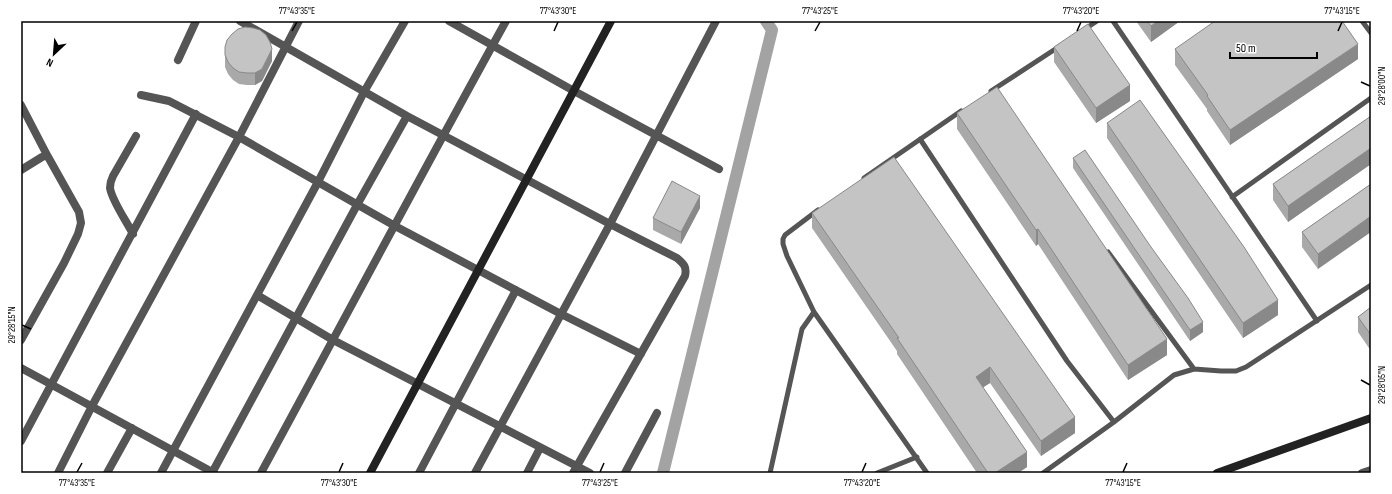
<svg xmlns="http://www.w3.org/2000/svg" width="1392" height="494" viewBox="0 0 1392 494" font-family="'Sofia Sans Condensed',sans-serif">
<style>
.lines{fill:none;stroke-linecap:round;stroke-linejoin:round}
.canal{stroke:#a3a3a3;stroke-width:12}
.lane{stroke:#555;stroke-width:5}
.street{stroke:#555;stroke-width:8}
.secondary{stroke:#222;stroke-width:8}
.wall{fill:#a9a9a9}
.shaded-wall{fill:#898989}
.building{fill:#c4c4c4;stroke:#898989}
.ticks{fill:none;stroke:#000;stroke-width:1.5}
.neatline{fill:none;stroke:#000;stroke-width:1.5}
.ticks-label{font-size:10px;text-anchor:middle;fill:#000}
</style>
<rect width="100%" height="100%" fill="#fff"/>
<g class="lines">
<path class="canal" d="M663 473 772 30 766 21"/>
<path class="lane" d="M1113 21 1317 321
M1362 21 1371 33
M1085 29 1097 21
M991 91 1060 46
M920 139 1067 361 1114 422
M864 178 961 111
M1232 197 1371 98
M818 210 785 235 783 239V244L787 256 814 312 927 473
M1108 252 1194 369
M770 473 802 329 814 312
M877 473 917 457
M1043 473 1114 422 1174 375 1194 369 1221 371H1236L1246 367 1371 285"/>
<path class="street" d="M240 21 407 116 610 224 677 258C684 264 687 267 685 276L573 473
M449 21 574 91 719 169
M178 60 196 21
M141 95 169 101 239 137 299 21
M21 105 47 155
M21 170 42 157 47 155 79 212 81 223 78 234 64 263 21 340
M133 234C127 222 112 201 110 188 110 184 111 180 113 176L136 136
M257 295 333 340 590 473
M21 368 214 473
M21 441 196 114
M58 473 92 406 239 137 395 226 561 314 641 354
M107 473 132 428
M161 473 318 182 364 92 405 21
M212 473 357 205 407 116
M261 473C343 322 423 171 506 21
M419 473 516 290
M475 473 610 224 716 21
M527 473 540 448
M625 473 657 413
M1362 473 1371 470"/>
<path class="secondary" d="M370 473 611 21
M1217 473 1371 418"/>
</g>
<path class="wall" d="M1136 21H1180L1151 42Z
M225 47 272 61 262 81 255 85H247L239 84 233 80 228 74 225 67Z
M1054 47 1130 101 1096 123 1054 62Z
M1175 49 1358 59 1230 145 1207 111V109L1175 65Z
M957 113 1167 355 1128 380 1038 244 1036 246 957 129Z
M1371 116V164L1288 222 1273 200V184Z
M1107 123 1278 315 1243 338 1107 138Z
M1073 158 1203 332 1190 341 1073 168Z
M1371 184 1318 269 1302 247V232Z
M700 208 681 244 653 230V218Z
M812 213 1075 433 1041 456 990 383 983 387 1027 467 1018 473H977L897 354V351L812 228Z
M1371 307V351L1358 332V317Z"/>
<path class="shaded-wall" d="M1158 21H1180L1151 42V26Z
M1358 44V59L1230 145V130Z
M272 49V61L262 81 255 85V73Z
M1130 85V101L1096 123V108Z
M1371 148V164L1288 222V206Z
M700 196V208L681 244V232Z
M1371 216V232L1318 269V254Z
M1038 229V244L1036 246V230Z
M1278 300V315L1243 338V323Z
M1203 322V332L1190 341V330Z
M1167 339V355L1128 380V365Z
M990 367V383L976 392V377Z
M1075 417V433L1041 456V441Z
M1027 452V467L1018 473H995Z"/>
<path class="building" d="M1147 21H1158L1151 26Z
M1215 21H1342L1358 44 1230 130 1207 96 1208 95 1175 49Z
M1088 24 1130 85 1096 108 1054 47Z
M245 27 253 28 260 30 266 35 270 42 272 49 262 69 255 73H247L239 72 233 68 228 62 225 55V47L227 40 232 34 238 29Z
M997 87 1167 339 1128 365 1038 229 1036 230 957 113Z
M1140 100 1244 247 1278 300 1243 323 1107 123Z
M1371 116V148L1288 206 1273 184Z
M1085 150 1151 247 1188 298 1203 322 1190 330 1073 158Z
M894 157 1075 417 1041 441 990 367 976 377 1027 452 995 473H988L897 338H899L812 213Z
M672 181 700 196 681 232 653 218Z
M1371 184V216L1318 254 1302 232Z
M1371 307V335L1358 317Z"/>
<path class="ticks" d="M292 31 297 22M554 31 558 22M815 31 820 22M1077 31 1081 22M1338 31 1342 22M1361 82 1370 86M22 325 31 329M1361 380 1370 385M77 472 82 463M339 472 343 463M600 472 604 463M862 472 866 463M1123 472 1127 463"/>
<rect width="1392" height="494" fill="none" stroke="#ffffff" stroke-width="44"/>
<g transform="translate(54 54) rotate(206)" stroke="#ffffff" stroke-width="3" paint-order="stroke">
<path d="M0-3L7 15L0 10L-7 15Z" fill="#000000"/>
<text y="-6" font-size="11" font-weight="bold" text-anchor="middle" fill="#000000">N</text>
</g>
<path d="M1230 52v6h87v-6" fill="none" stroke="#000000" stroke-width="2"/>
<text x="1236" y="52" font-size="12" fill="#000000" stroke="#ffffff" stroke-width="3" paint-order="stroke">50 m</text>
<rect x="22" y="22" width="1348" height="450" class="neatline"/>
<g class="ticks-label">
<text x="297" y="14">77°43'35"E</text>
<text x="558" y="14">77°43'30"E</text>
<text x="820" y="14">77°43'25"E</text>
<text x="1081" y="14">77°43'20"E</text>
<text x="1342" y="14">77°43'15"E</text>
<text transform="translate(1381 86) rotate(-90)" y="4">29°28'00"N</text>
<text transform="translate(11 325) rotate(-90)" y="4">29°28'15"N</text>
<text transform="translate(1381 385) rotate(-90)" y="4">29°28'05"N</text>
<text x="77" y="486">77°43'35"E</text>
<text x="339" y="486">77°43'30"E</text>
<text x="600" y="486">77°43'25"E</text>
<text x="862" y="486">77°43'20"E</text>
<text x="1123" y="486">77°43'15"E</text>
</g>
</svg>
